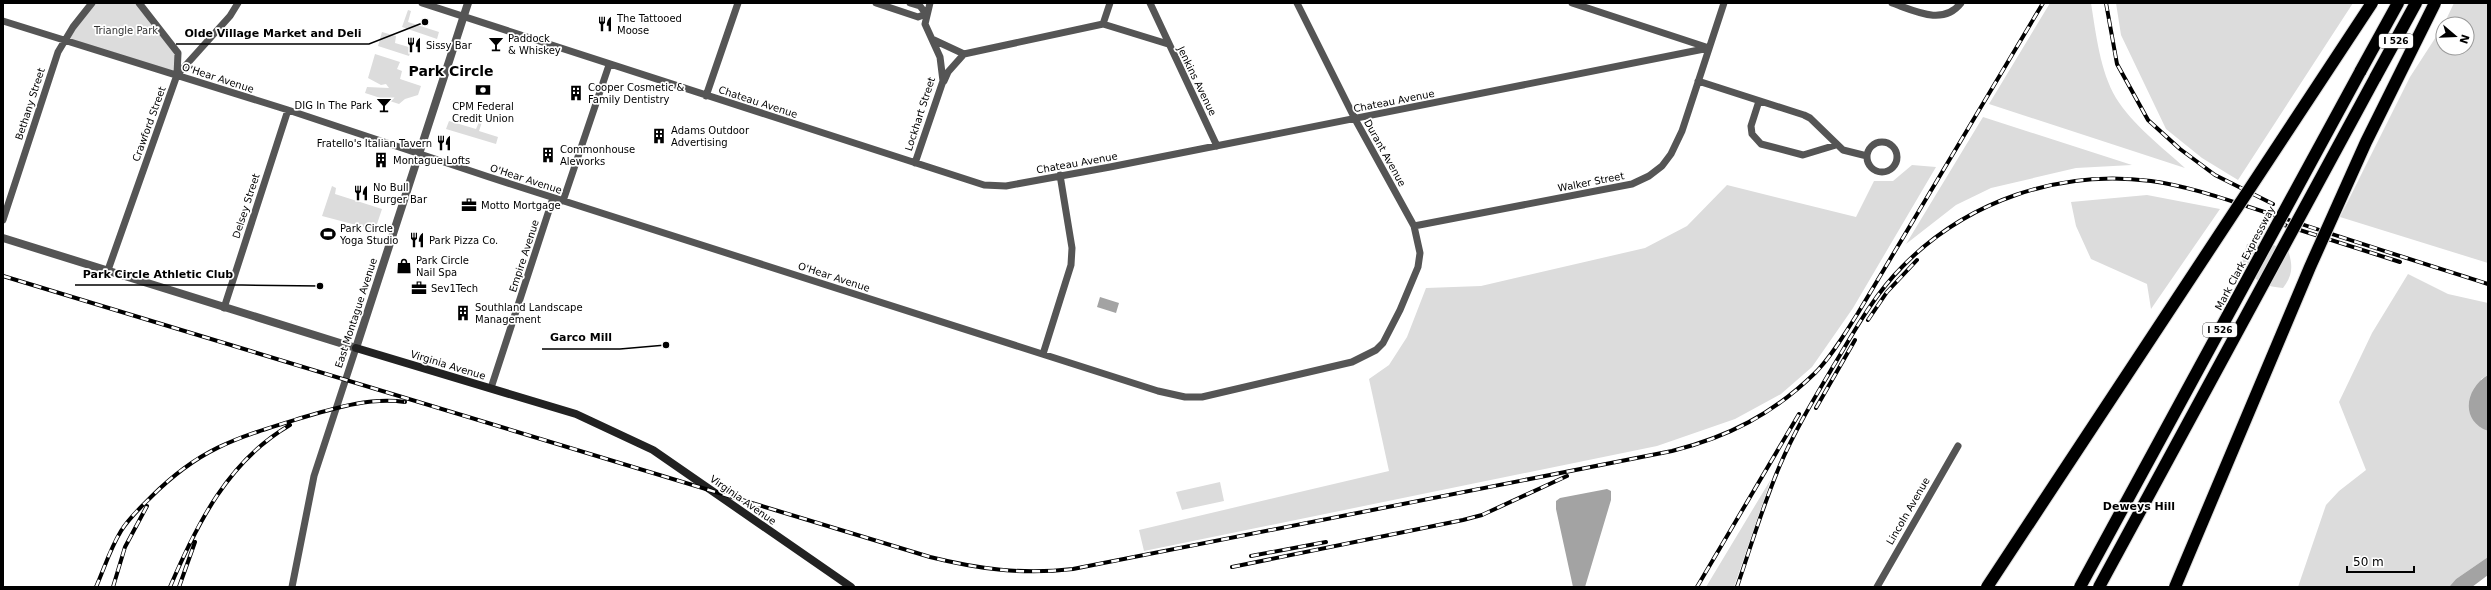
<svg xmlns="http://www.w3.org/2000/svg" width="2491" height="590" viewBox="0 0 2491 590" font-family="'DejaVu Sans',sans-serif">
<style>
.green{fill:#dcdcdc}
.water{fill:#a3a3a3}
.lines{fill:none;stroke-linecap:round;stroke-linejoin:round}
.motorway-casing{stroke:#dbdbdb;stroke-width:14}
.minor{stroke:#555;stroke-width:7}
.tertiary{stroke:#555;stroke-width:8}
.secondary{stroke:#222;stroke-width:8}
.motorway{stroke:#000;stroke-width:12}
.rail-casing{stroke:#000;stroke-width:4}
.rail{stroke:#fff;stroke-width:2.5;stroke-dasharray:8;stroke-linecap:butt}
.motorway-bridge-casing{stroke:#dbdbdb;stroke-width:14;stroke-linecap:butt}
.motorway-bridge{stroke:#000;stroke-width:12}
.labels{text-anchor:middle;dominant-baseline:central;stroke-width:3.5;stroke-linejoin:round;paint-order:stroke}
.shield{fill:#fff;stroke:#4c4c4c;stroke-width:1}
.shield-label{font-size:9px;font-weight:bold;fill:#000}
.poi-label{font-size:10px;fill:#000;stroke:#fff;text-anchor:start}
.park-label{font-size:10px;fill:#333;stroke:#fff}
.street-label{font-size:10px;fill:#000;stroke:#fff}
.neighbourhood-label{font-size:11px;font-weight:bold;fill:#000;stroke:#fff}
.district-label{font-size:14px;font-weight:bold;fill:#000;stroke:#fff}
.leader{fill:none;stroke:#000;stroke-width:1.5}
.callout-dot{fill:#000;stroke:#fff;stroke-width:1.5}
.callout-label{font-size:11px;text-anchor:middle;font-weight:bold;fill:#000;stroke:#fff;stroke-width:3.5;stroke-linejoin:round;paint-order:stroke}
</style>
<rect width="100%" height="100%" fill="#fff"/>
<path class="green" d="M93 3H139L178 53 177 75 65 41Z
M2050 3H2091C2096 34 2100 71 2116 98 2133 125 2162 147 2185 168L1989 104Z
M2116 3H2353L2238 180 2202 158 2166 129 2121 35Z
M2454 3H2488V263L2340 217 2410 77 2443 26V48H2467V24H2444Z
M408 10 411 11 408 22 439 32 437 39 402 27Z
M382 32 396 36 395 43 412 48 409 56 378 46Z
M375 54 400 62 397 69 402 71 400 79 421 86 418 95 405 99 399 104 365 93 367 87 389 88 386 84 381 85 368 78Z
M1983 117 2132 165 2076 168 1991 188 1956 205 1906 244Z
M449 121 476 129 479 122H482L479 131 498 137 496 144 446 129Z
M1912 165 1936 167 1853 308 1812 367 1781 394 1735 419 1657 446 1144 551 1139 530 1389 471 1369 379 1389 365 1407 337 1426 288 1481 286 1645 248 1687 226 1727 185 1856 217 1874 181H1893Z
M332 186 336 188 335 194 382 209 375 230 322 216Z
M2147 195 2220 209 2151 309 2147 284 2091 259 2076 226 2071 202Z
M2264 242 2288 250C2293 266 2293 275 2283 288 2261 286 2255 281 2242 262L2247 244Z
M2408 274 2448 294 2488 303V375L2481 379 2485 430 2488 431V557L2456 579 2449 587H2298L2326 505 2339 491 2366 470 2339 402 2372 333Z
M1771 479 1734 587H1706Z
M1220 482 1224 501 1182 510 1176 492Z"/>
<path class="water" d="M1100 297 1119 303 1116 313 1097 307Z
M2488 375V431C2459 420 2466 388 2488 375Z
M1607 489 1611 491V500L1585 587H1573L1556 509V501L1560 498Z
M2488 557V575L2472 587H2449L2456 579Z"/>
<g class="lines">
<g class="motorway-casing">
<path id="motorway" d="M2360 72 2398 3
M2375 78 2416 3"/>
</g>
<path class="minor" d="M139 3 178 53 177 75
M422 3 984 185 1006 186 1110 167 1709 48
M876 3 918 17 926 14 920 6 910 3
M1150 3 1217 146
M1572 3 1709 48
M1892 3C1915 11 1943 26 1961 3
M3 21 288 110 489 177 1158 391 1185 397H1202L1352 362 1376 350 1383 343 1400 310 1418 267 1420 253 1414 226 1355 119 1297 3
M1103 24 1110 3
M934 40 964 54 1103 24 1168 44
M944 81 948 72 964 54
M1698 81 1804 115 1810 118 1843 150 1867 156
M706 96 738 3
M1759 101 1751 126 1752 134 1761 144 1803 155 1836 145
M1867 157a15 15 0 1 1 30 0a15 15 0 1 1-30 0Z
M915 163 943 81 940 57 925 24 930 3
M563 201 609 65
M3 220 58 52 73 27 92 3
M1414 226 1632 184 1649 176 1662 166 1671 154 1682 131 1724 3
M108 270 177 75 230 16 238 3
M224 308 288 110
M1043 354 1071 265 1072 248 1060 175
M491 388 553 198
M292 587 314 476 356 348
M1877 587 1958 446"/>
<path class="tertiary" d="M3 238 356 348 468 3"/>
<path class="secondary" d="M356 348 576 414 653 450 851 587"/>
<use href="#motorway" class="motorway"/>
<g class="rail-casing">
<path id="rail" d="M2106 3 2117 64 2148 120 2180 149 2215 175 2273 204
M2278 223 2400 262
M3 276 930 557C978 569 1023 575 1073 569L1672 451C1728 437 1773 414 1815 373 1832 356 1845 333 1858 313L2043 3
M1868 320 1887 292 1917 260
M1816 408 1855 340
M1251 556 1326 542
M1232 567 1463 520 1482 515 1567 476
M96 587C104 569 110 549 121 531 129 518 140 508 151 497 200 448 236 438 301 418 335 408 370 397 405 402
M113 587 125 547 147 506
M170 587C197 524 228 461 290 425
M179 587 195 542
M1697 587 1799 414
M1737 587C1751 546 1763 505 1780 465 1795 430 1815 397 1834 365 1855 330 1874 295 1902 267 1966 201 2060 169 2151 181 2195 187 2238 204 2280 217 2349 240 2419 262 2488 284"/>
</g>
<use href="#rail" class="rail"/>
<g class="motorway-bridge-casing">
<path id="motorway-bridge" d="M1987 587 2372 3
M2080 587 2360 72
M2099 587 2375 78
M2175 587 2310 267 2366 142 2435 3"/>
</g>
<use href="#motorway-bridge" class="motorway-bridge"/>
</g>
<defs>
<g id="restaurant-bare" transform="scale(1.2)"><path d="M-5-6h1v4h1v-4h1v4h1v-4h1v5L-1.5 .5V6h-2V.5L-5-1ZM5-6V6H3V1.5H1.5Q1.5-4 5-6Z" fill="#000" stroke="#fff" stroke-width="2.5" paint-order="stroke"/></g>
<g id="bar-bare" transform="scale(1.2)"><path d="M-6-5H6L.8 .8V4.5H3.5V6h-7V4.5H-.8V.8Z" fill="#000" stroke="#fff" stroke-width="2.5" paint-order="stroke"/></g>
<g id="bank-bare" transform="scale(1.2)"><path d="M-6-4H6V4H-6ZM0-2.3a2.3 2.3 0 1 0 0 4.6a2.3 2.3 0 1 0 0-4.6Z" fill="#000" stroke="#fff" stroke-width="2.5" paint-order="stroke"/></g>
<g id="building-bare" transform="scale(1.2)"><path d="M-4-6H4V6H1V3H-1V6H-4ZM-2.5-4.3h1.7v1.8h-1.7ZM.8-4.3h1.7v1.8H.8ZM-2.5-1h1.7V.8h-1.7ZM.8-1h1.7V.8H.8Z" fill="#000" stroke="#fff" stroke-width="2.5" paint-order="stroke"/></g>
<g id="office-bare" transform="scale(1.2)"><path d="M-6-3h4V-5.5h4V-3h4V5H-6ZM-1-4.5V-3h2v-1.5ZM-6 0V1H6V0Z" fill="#000" stroke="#fff" stroke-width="2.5" paint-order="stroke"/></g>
<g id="stadium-bare" transform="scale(1.2)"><path d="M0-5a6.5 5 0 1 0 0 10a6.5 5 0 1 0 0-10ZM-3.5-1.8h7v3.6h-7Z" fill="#000" stroke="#fff" stroke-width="2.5" paint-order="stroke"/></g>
<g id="shop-bare" transform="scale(1.2)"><path d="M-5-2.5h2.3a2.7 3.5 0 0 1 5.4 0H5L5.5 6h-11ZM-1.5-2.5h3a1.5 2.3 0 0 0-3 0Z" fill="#000" stroke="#fff" stroke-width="2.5" paint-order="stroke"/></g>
</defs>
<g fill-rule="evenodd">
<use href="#restaurant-bare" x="605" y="24"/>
<use href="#bar-bare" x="496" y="44"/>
<use href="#restaurant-bare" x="414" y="45"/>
<use href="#bank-bare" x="483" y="90"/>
<use href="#building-bare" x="576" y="93"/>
<use href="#bar-bare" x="384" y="105"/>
<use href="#building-bare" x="659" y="136"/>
<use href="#restaurant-bare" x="444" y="143"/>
<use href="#building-bare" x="548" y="155"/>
<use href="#building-bare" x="381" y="160"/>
<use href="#restaurant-bare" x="361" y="193"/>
<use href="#office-bare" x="469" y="205"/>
<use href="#stadium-bare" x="328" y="234"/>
<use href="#restaurant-bare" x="417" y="240"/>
<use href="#shop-bare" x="404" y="266"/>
<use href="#office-bare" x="419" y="288"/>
<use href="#building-bare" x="463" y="313"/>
</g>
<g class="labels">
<g class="shield">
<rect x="2379" y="34" width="34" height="14" rx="3"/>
<rect x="2203" y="323" width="34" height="14" rx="3"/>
</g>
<g class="shield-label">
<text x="2396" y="41">I 526</text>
<text x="2220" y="330">I 526</text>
</g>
<g class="poi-label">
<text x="617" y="18">The Tattooed<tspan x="617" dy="12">Moose</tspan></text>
<text x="508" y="38">Paddock<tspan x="508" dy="12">&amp; Whiskey</tspan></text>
<text x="426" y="45">Sissy Bar</text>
<text x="588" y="87">Cooper Cosmetic &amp;<tspan x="588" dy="12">Family Dentistry</tspan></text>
<text x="372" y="105" text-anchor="end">DIG In The Park</text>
<text x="483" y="106" text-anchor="middle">CPM Federal<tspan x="483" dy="12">Credit Union</tspan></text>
<text x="671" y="130">Adams Outdoor<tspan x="671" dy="12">Advertising</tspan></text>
<text x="432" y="143" text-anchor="end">Fratello's Italian Tavern</text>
<text x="560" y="149">Commonhouse<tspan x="560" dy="12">Aleworks</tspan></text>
<text x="393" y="160">Montague Lofts</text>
<text x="373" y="187">No Bull<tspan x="373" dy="12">Burger Bar</tspan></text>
<text x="481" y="205">Motto Mortgage</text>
<text x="340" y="228">Park Circle<tspan x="340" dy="12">Yoga Studio</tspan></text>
<text x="429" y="240">Park Pizza Co.</text>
<text x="416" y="260">Park Circle<tspan x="416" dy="12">Nail Spa</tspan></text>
<text x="431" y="288">Sev1Tech</text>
<text x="475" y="307">Southland Landscape<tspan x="475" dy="12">Management</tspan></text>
</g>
<g class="park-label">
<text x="126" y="30">Triangle Park</text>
</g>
<g class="street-label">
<text transform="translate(218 78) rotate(18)">O'Hear Avenue</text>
<text transform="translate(1197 81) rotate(64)">Jenkins Avenue</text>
<text transform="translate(1394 101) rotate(-11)">Chateau Avenue</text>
<text transform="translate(758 102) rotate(18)">Chateau Avenue</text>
<text transform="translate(30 104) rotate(-72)">Bethany Street</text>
<text transform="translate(920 114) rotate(-72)">Lockhart Street</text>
<text transform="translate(149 124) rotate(-70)">Crawford Street</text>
<text transform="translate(1385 153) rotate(61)">Durant Avenue</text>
<text transform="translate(1077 163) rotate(-10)">Chateau Avenue</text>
<text transform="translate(526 179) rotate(18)">O'Hear Avenue</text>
<text transform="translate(1591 182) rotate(-11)">Walker Street</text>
<text transform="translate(246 206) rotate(-72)">Delsey Street</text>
<text transform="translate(524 256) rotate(-72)">Empire Avenue</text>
<text transform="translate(2245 258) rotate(-62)">Mark Clark Expressway</text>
<text transform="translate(834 277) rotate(18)">O'Hear Avenue</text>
<text transform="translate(356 313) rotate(-72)">East Montague Avenue</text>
<text transform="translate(448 365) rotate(17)">Virginia Avenue</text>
<text transform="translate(743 500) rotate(35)">Virginia Avenue</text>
<text transform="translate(1908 511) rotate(-60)">Lincoln Avenue</text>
</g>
<g class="neighbourhood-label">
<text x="2139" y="506">Deweys Hill</text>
</g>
<g class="district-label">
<text x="451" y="71">Park Circle</text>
</g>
</g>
<path class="leader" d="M425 22L369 44H176M320 286L242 285H75M666 345L620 349H542"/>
<g class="callout-dot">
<circle cx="425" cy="22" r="4"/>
<circle cx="320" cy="286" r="4"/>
<circle cx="666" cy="345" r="4"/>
</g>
<g class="callout-label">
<text x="273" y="37">Olde Village Market and Deli</text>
<text x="158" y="278">Park Circle Athletic Club</text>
<text x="581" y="341">Garco Mill</text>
</g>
<rect width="2491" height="590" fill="none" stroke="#000000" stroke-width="8"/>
<g transform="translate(2455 36) rotate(109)"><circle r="19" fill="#ffffff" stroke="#999999"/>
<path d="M0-3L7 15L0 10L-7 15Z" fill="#000000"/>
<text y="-6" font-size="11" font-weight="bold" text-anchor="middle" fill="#000000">N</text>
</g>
<path d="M2347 566v6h67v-6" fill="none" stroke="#000000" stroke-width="2"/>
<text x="2353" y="566" font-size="12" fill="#000000" stroke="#ffffff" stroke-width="3" paint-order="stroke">50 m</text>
</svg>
